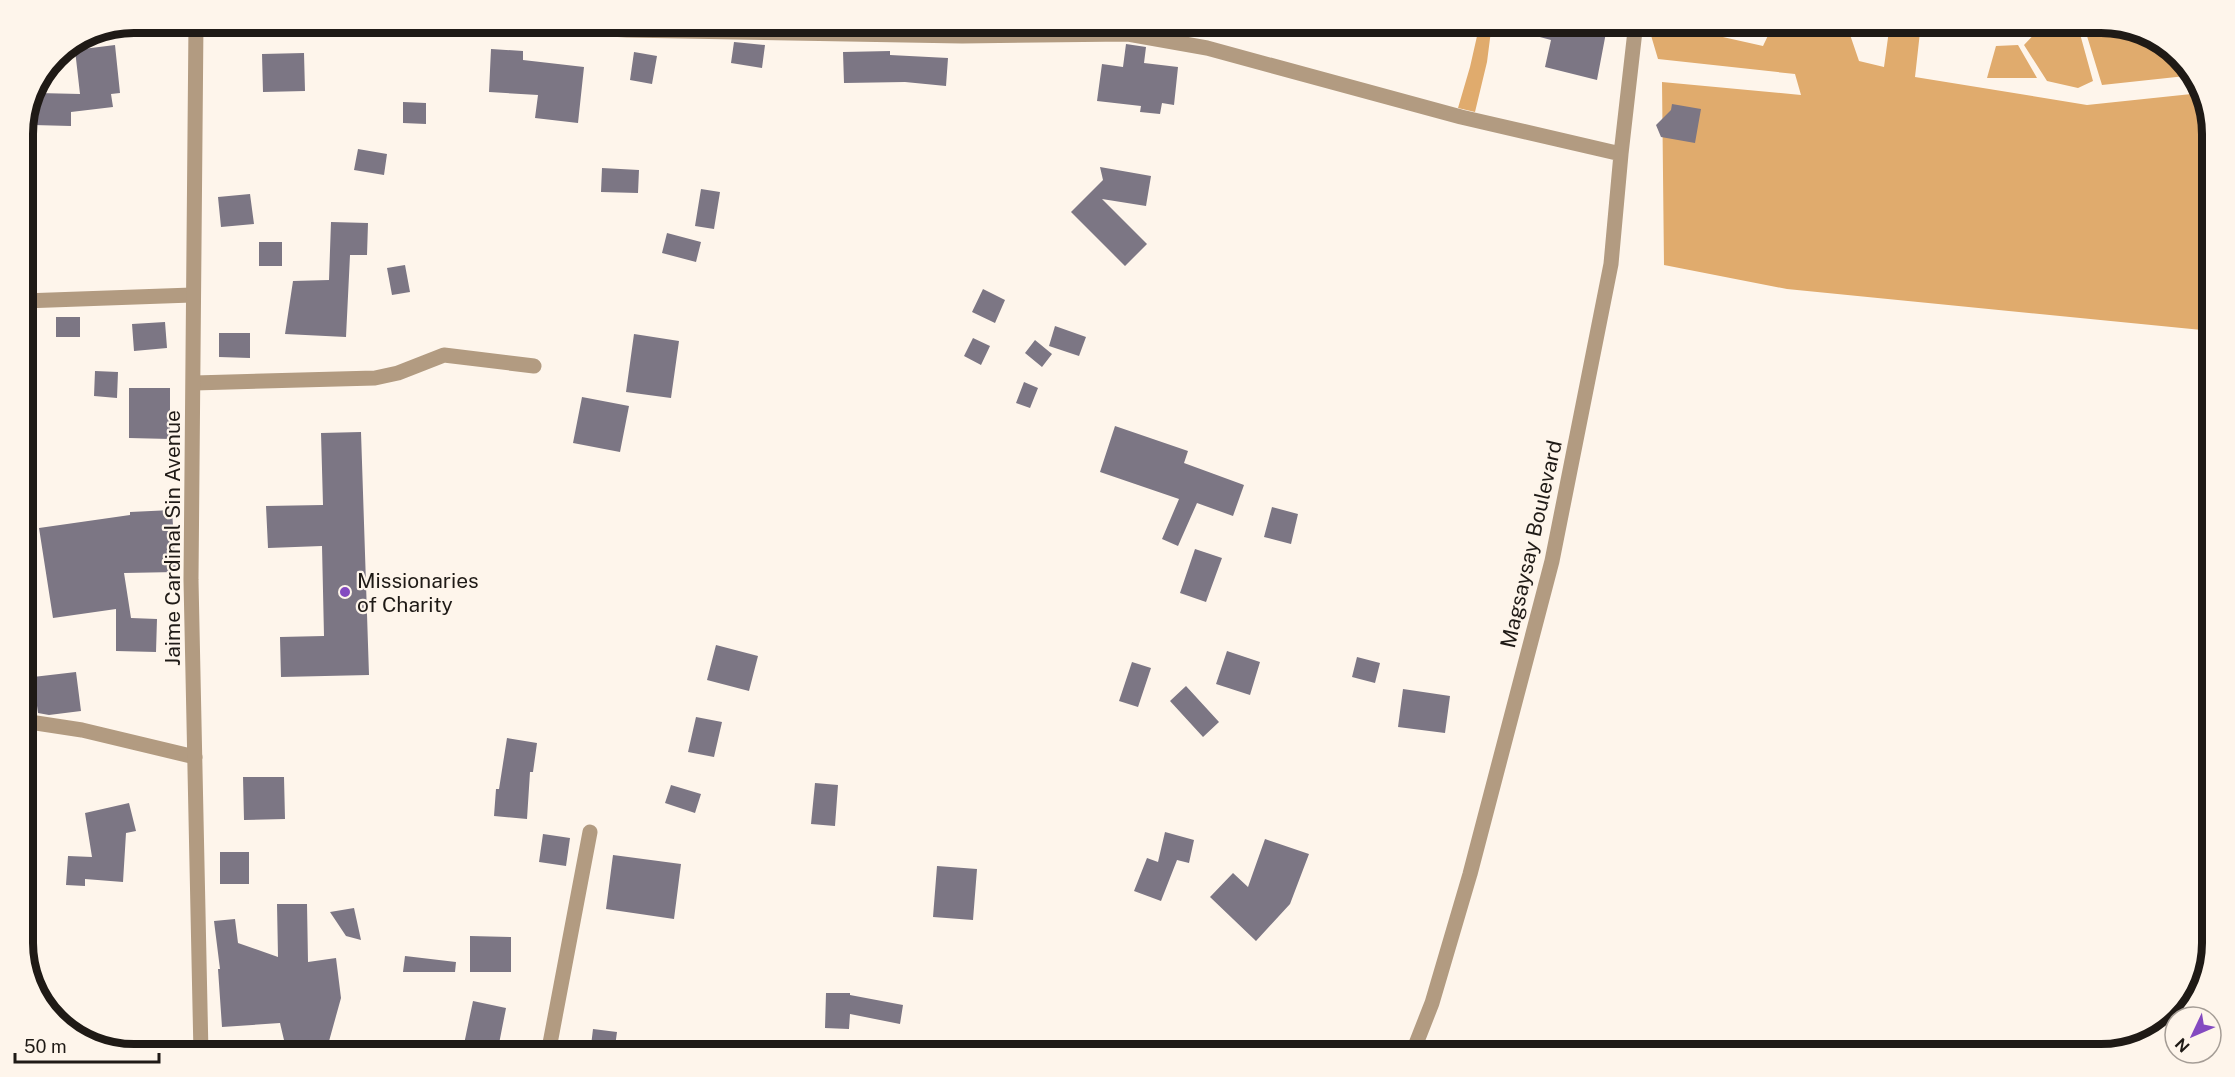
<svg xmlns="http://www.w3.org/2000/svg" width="2235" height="1077" viewBox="0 0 2235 1077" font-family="'Public Sans',sans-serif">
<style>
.water{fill:#e0ab6d}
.building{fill:#7c7684}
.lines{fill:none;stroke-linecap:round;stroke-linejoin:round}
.minor{stroke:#b29b81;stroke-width:15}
.tertiary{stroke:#b29b81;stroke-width:15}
.poi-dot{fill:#844ac0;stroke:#fef5eb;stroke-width:2}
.labels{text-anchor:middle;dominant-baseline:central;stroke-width:4.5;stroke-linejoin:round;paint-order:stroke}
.street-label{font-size:21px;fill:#1f1a16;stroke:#fef5eb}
.poi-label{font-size:21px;fill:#1f1a16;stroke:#fef5eb;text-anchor:start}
.rim{fill:none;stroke:#1f1a16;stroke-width:8}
</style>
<rect width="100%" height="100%" fill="#fef5eb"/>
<path class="water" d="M1480 23H1492L1487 62 1475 112 1458 108 1470 67Z
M1615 23H1699L1705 33 1763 46 1774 23H1846L1859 61 1884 67 1890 23H1921L1915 77 2087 105 2201 93 2212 127V331L1787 289 1664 265 1662 82 1801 95 1795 74 1658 59 1650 32Z
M2051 23H2077L2093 81 2078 88 2047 81 2024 45 2040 28Z
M2083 23H2101L2150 34 2193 72 2195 75 2102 85Z
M2018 45 2037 78H1987L1996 46Z"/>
<path class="building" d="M1506 22H1608L1597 80 1545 67 1551 40 1506 28Z
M734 42 765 45 762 68 731 63Z
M1126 44 1146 47 1144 63 1178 67 1174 105 1162 103 1160 114 1140 112 1141 106 1097 101 1102 64 1123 67Z
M115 45 120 93 111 94 113 107 71 112V126L33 125 34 103 38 93 80 94 75 50Z
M491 49 523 51V60L584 67 578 123 535 118 538 95 489 92Z
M890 51V55L948 58 946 86 905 82 844 83 843 52Z
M634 52 657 56 652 84 630 80Z
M304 53 305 91 263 92 262 54Z
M403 102 426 103V124L403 123Z
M1672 104 1701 109 1695 143 1661 137 1656 125 1671 110Z
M358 149 387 154 384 175 354 170Z
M1100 167 1151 176 1146 206 1102 199 1147 244 1125 266 1071 212 1103 180Z
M602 168 639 170 638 193 601 192Z
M701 189 720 192 714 229 695 226Z
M250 194 254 224 221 227 218 197Z
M331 222 368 223 367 255H350L346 337 285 334 293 281 329 280Z
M667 233 701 242 696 262 662 253Z
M259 242H282V266H259Z
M405 265 410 292 392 295 387 268Z
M983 289 1005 300 995 323 972 312Z
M56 317H80V337H56Z
M165 322 167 348 134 351 132 324Z
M1055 326 1086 337 1079 356 1049 346Z
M219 333H250V358L219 357Z
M634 334 679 341 671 398 626 392Z
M973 338 990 346 981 365 964 356Z
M1035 340 1052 354 1042 367 1025 353Z
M95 371 118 372 117 398 94 396Z
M1024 382 1038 388 1030 408 1016 403Z
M129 388H170V439L129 438Z
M582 397 629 406 620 452 573 443Z
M1115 426 1188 451 1184 463 1244 485 1233 516 1197 503 1178 546 1162 539 1179 499 1100 472Z
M361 432 369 675 281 677 280 637 324 636 322 546 268 548 266 506 323 505 321 433Z
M1272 507 1298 514 1291 544 1264 537Z
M172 510 176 572 124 573 131 618 157 619 156 652 116 651V609L53 618 39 528 130 515V512Z
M1195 549 1222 558 1206 602 1180 593Z
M716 645 758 656 749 691 707 680Z
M1227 651 1260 662 1250 695 1216 684Z
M1357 657 1380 663 1375 683 1352 677Z
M1132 662 1151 668 1138 707 1119 701Z
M76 672 81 711 49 715 38 713 33 677Z
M1186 686 1219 722 1203 737 1170 701Z
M1403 689 1450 696 1445 733 1398 727Z
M696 717 722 722 714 757 688 752Z
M507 738 537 743 533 772H530L527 819 494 816 496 789H499Z
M243 777H284L285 819 244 820Z
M815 783 838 785 835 826 811 824Z
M671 785 701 794 695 813 665 803Z
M129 803 136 831 126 833 123 882 85 879V886L66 885 68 856 92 857 85 813Z
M1165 832 1194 840 1189 863 1177 860 1161 901 1134 891 1147 858 1158 862Z
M543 834 570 838 566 866 539 862Z
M1265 839 1309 854 1290 904 1256 941 1210 897 1233 873 1248 887Z
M220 852H249V884H220Z
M613 855 681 864 674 919 606 909Z
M937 866 977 869 973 920 933 917Z
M277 904H307L308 962 336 958 341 998 326 1052 284 1040 280 1023 222 1027 218 969H220L214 921 235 919 238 943 278 957Z
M354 908 361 940 346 936 330 912Z
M470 936 511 937V972H470Z
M405 956 456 962 455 972H403Z
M826 993H850V995L903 1005 900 1024 850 1014 849 1029 825 1028Z
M473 1001 506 1008 497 1054 463 1049Z
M593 1029 617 1032 614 1054H590Z"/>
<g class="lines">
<path class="minor" d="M480 22 627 30 962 36 1128 34 1207 48 1461 117 1621 154
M23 301 192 295
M194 383 375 378 398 373 444 355 534 366
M23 721 82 730 195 757
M548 1054 590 832
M1412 1054 1432 1003 1470 874 1552 561 1611 264 1621 154 1636 22"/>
<path class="tertiary" d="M196 22 191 580 201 1054"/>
</g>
<circle class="poi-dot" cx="345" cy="592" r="6"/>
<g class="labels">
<g class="street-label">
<text transform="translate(172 538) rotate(-90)">Jaime Cardinal Sin Avenue</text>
<text transform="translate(1531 544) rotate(-77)">Magsaysay Boulevard</text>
</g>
<g class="poi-label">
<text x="357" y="580">Missionaries<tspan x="357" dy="24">of Charity</tspan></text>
</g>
</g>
<path d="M0 0H2235V1077H0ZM134 33H2101A101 101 0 0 1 2202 134V943A101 101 0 0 1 2101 1044H134A101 101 0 0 1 33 943V134A101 101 0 0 1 134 33Z" fill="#fef5eb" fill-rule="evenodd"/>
<path class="rim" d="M134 33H2101A101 101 0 0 1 2202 134V943A101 101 0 0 1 2101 1044H134A101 101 0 0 1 33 943V134A101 101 0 0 1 134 33Z"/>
<g transform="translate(2193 1035) rotate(226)"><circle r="28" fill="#fef5eb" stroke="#a59d96" stroke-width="1.5"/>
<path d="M0-4.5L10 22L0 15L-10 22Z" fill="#844ac0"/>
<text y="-9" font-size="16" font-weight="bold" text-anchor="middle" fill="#1f1a16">N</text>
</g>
<path d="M15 1053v9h144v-9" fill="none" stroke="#1f1a16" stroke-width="3"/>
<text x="24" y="1053" font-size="18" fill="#1f1a16" stroke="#fef5eb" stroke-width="4.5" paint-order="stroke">50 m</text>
</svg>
